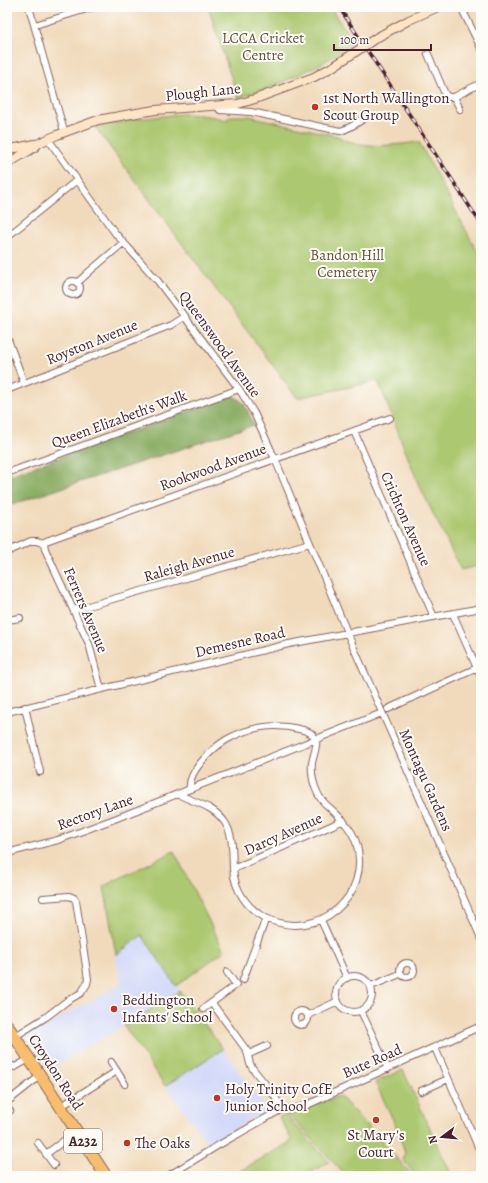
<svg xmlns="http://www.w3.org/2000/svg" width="488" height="1183" viewBox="0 0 488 1183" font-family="Alegreya,serif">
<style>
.built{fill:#d2d9f9}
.green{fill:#acc86f;stroke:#7b744d}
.forest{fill:#89ac62;stroke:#6a6646}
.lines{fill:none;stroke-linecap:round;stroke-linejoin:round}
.street-casing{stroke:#84605d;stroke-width:8}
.secondary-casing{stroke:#84605d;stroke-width:10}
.highway-casing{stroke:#84605d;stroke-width:13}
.street{stroke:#fff;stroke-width:6}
.secondary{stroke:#fde5c5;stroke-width:8}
.highway{stroke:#f9be6d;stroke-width:11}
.rail-casing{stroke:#4a1f2b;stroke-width:3.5}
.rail{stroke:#fdfcf7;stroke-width:2;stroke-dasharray:6;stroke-linecap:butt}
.secondary-bridge-casing{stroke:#84605d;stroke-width:10;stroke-linecap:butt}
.secondary-bridge{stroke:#fde5c5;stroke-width:8}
.poi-dot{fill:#c8321e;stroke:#fdfcf7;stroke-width:1.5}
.labels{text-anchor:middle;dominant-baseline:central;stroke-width:4;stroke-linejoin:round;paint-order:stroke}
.shield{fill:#fdfcf7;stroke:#806168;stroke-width:1}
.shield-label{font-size:14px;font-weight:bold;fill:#4a1f2b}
.park-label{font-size:15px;fill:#67523f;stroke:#fdfcf7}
.street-label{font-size:15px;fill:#4a1f2b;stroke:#fdfcf7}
.poi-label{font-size:15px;fill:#4a1f2b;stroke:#fdfcf7;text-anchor:start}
</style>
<rect width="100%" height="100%" fill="#fdfcf7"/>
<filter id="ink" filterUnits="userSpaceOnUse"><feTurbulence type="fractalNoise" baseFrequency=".025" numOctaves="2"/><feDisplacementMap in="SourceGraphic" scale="8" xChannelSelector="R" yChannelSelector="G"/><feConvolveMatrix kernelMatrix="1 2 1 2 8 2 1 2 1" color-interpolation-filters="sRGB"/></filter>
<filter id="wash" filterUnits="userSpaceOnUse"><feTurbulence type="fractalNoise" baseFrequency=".012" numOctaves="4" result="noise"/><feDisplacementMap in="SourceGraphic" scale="16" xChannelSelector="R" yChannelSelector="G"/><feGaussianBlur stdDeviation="0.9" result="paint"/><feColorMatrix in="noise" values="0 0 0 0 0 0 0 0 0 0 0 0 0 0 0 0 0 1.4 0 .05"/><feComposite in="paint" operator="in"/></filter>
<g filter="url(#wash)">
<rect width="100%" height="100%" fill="#f1dabb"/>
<path class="built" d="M142 935 180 991 124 1026 48 1071 27 1036 121 984 116 955Z
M223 1049 268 1110 209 1145 165 1086Z"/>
<path class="green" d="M208 7H330L354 43 319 65 276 85 238 98Z
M182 114C197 114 212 116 227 120L229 116H249L337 136C362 150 392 145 419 142L476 249 481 257V565L461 570 418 483 378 381 297 398 95 127 137 119Z
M174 851 224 951 176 986 142 935 116 955 104 886Z
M180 991 223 1049 165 1086 124 1026Z
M403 1070 452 1176H416L403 1160 405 1152 395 1124 375 1082Z
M340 1096 413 1176H346L288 1114Z
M286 1115 329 1162 305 1176H231L292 1141 279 1117Z"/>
<path class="forest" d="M232 396C245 399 249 414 254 425L7 506V476Z"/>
</g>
<g filter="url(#ink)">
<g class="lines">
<g class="street-casing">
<path id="street" d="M29 7 64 131
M461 7 481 48
M35 25 93 7
M428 54 445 94 448 97H454L481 83
M454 97 460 109
M217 106 220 110 251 112 340 131C350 129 360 121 369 115
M48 139 115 233 157 280 239 389 254 413 275 459 349 637 481 938
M7 237 77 180
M66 288a7 7 0 1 1 14 0a7 7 0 1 1-14 0Z
M77 283 90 271 123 243
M7 337 24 383
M7 390 171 325 185 316
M354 431 434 617
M7 473 239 389
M44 543 46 541 390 418
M44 543 45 549 89 644 101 689
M7 552 31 541H36L44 543
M74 610 310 543
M453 614 481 677
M7 620 20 618
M25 707 40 772
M388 709 477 668
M7 712 289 644 481 608
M178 794C195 803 212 805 224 821 234 835 232 852 233 868 234 889 247 909 266 918 317 943 373 896 356 842 351 828 341 818 330 808 325 804 320 799 317 792 313 783 311 773 312 763 313 757 318 744 316 739 313 733 305 730 299 729 274 723 248 727 226 740 213 748 187 772 190 789
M7 853 58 840 117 818 382 713
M233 869 333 825 343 820
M321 920 347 978
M400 970a7 7 0 1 1 14 0a7 7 0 1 1-14 0Z
M336 994a18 18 0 1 1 36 0a18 18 0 1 1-36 0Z
M243 980 266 918
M371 986 400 974
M212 1003 247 1051 250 1064 253 1069 274 1095 282 1109
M203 1009 236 985 227 972
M361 1011 388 1069
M294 1018a7 7 0 1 1 14 0a7 7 0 1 1-14 0Z
M308 1015 338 1001
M14 1037 46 1017 67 1001 81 993 87 984 88 979 76 901 74 898 69 896 43 898
M435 1048 479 1149
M249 1054 267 1046
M111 1062 125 1084
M7 1064 15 1067 29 1059
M421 1091 448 1079
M7 1102 40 1076
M60 1107 117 1071
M7 1108 10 1111
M38 1143 54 1165
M46 1154 77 1131
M168 1176 217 1146 282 1109 296 1108 307 1105 481 1026"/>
</g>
<g class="secondary-casing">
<path id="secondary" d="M376 38 409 20 438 7
M7 148H16L35 144
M7 164 35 147 39 143 57 135 98 120 131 114 155 110 238 104 255 99 314 77 334 66 354 53"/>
</g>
<g class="highway-casing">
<path id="highway" d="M7 1025 106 1176"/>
</g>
<use href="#street" class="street"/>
<use href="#secondary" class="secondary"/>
<use href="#highway" class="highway"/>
<g class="rail-casing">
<path id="rail" d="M339 7 481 224"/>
</g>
<use href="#rail" class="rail"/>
<g class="secondary-bridge-casing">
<path id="secondary-bridge" d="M354 53 376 38"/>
</g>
<use href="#secondary-bridge" class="secondary-bridge"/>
</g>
</g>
<g class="poi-dot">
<circle cx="315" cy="107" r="4"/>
<circle cx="114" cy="1009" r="4"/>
<circle cx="217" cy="1098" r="4"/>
<circle cx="376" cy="1120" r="4"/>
<circle cx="127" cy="1143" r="4"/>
</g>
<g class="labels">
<rect class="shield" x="64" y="1129" width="38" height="24" rx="3"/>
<g class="shield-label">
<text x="83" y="1141">A232</text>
</g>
<g class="park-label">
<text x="263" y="38">LCCA Cricket<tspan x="263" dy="17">Centre</tspan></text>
<text x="347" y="255">Bandon Hill<tspan x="347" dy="17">Cemetery</tspan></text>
</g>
<g class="street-label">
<text transform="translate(203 92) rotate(-6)">Plough Lane</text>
<text transform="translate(92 342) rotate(-22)">Royston Avenue</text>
<text transform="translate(220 344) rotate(54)">Queenswood Avenue</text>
<text transform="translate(119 419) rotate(-20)">Queen Elizabeth's Walk</text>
<text transform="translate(213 467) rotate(-20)">Rookwood Avenue</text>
<text transform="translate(406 519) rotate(66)">Crichton Avenue</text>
<text transform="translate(189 564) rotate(-16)">Raleigh Avenue</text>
<text transform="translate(86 610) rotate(67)">Ferrers Avenue</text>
<text transform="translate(240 642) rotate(-13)">Demesne Road</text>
<text transform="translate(426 780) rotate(66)">Montagu Gardens</text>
<text transform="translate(95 812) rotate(-20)">Rectory Lane</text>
<text transform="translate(283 834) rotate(-24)">Darcy Avenue</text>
<text transform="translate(372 1061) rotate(-24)">Bute Road</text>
<text transform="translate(56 1072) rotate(57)">Croydon Road</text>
</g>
<g class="poi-label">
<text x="323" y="98">1st North Wallington<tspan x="323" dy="17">Scout Group</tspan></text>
<text x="122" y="1000">Beddington<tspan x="122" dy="17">Infants' School</tspan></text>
<text x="225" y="1089">Holy Trinity CofE<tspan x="225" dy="17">Junior School</tspan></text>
<text x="376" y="1135" text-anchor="middle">St Mary's<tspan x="376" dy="17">Court</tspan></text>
<text x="135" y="1143">The Oaks</text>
</g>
</g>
<rect width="488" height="1183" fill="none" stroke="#fdfcf7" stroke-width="24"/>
<g transform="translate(442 1137) rotate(254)" stroke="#fdfcf7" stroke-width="3" paint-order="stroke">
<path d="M0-3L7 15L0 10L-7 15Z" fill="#4a1f2b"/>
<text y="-6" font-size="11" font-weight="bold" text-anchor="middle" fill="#4a1f2b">N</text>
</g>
<path d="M334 44v6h97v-6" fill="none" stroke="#4a1f2b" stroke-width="2"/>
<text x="340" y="44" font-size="12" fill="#4a1f2b" stroke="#fdfcf7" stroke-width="3" paint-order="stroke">100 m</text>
</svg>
